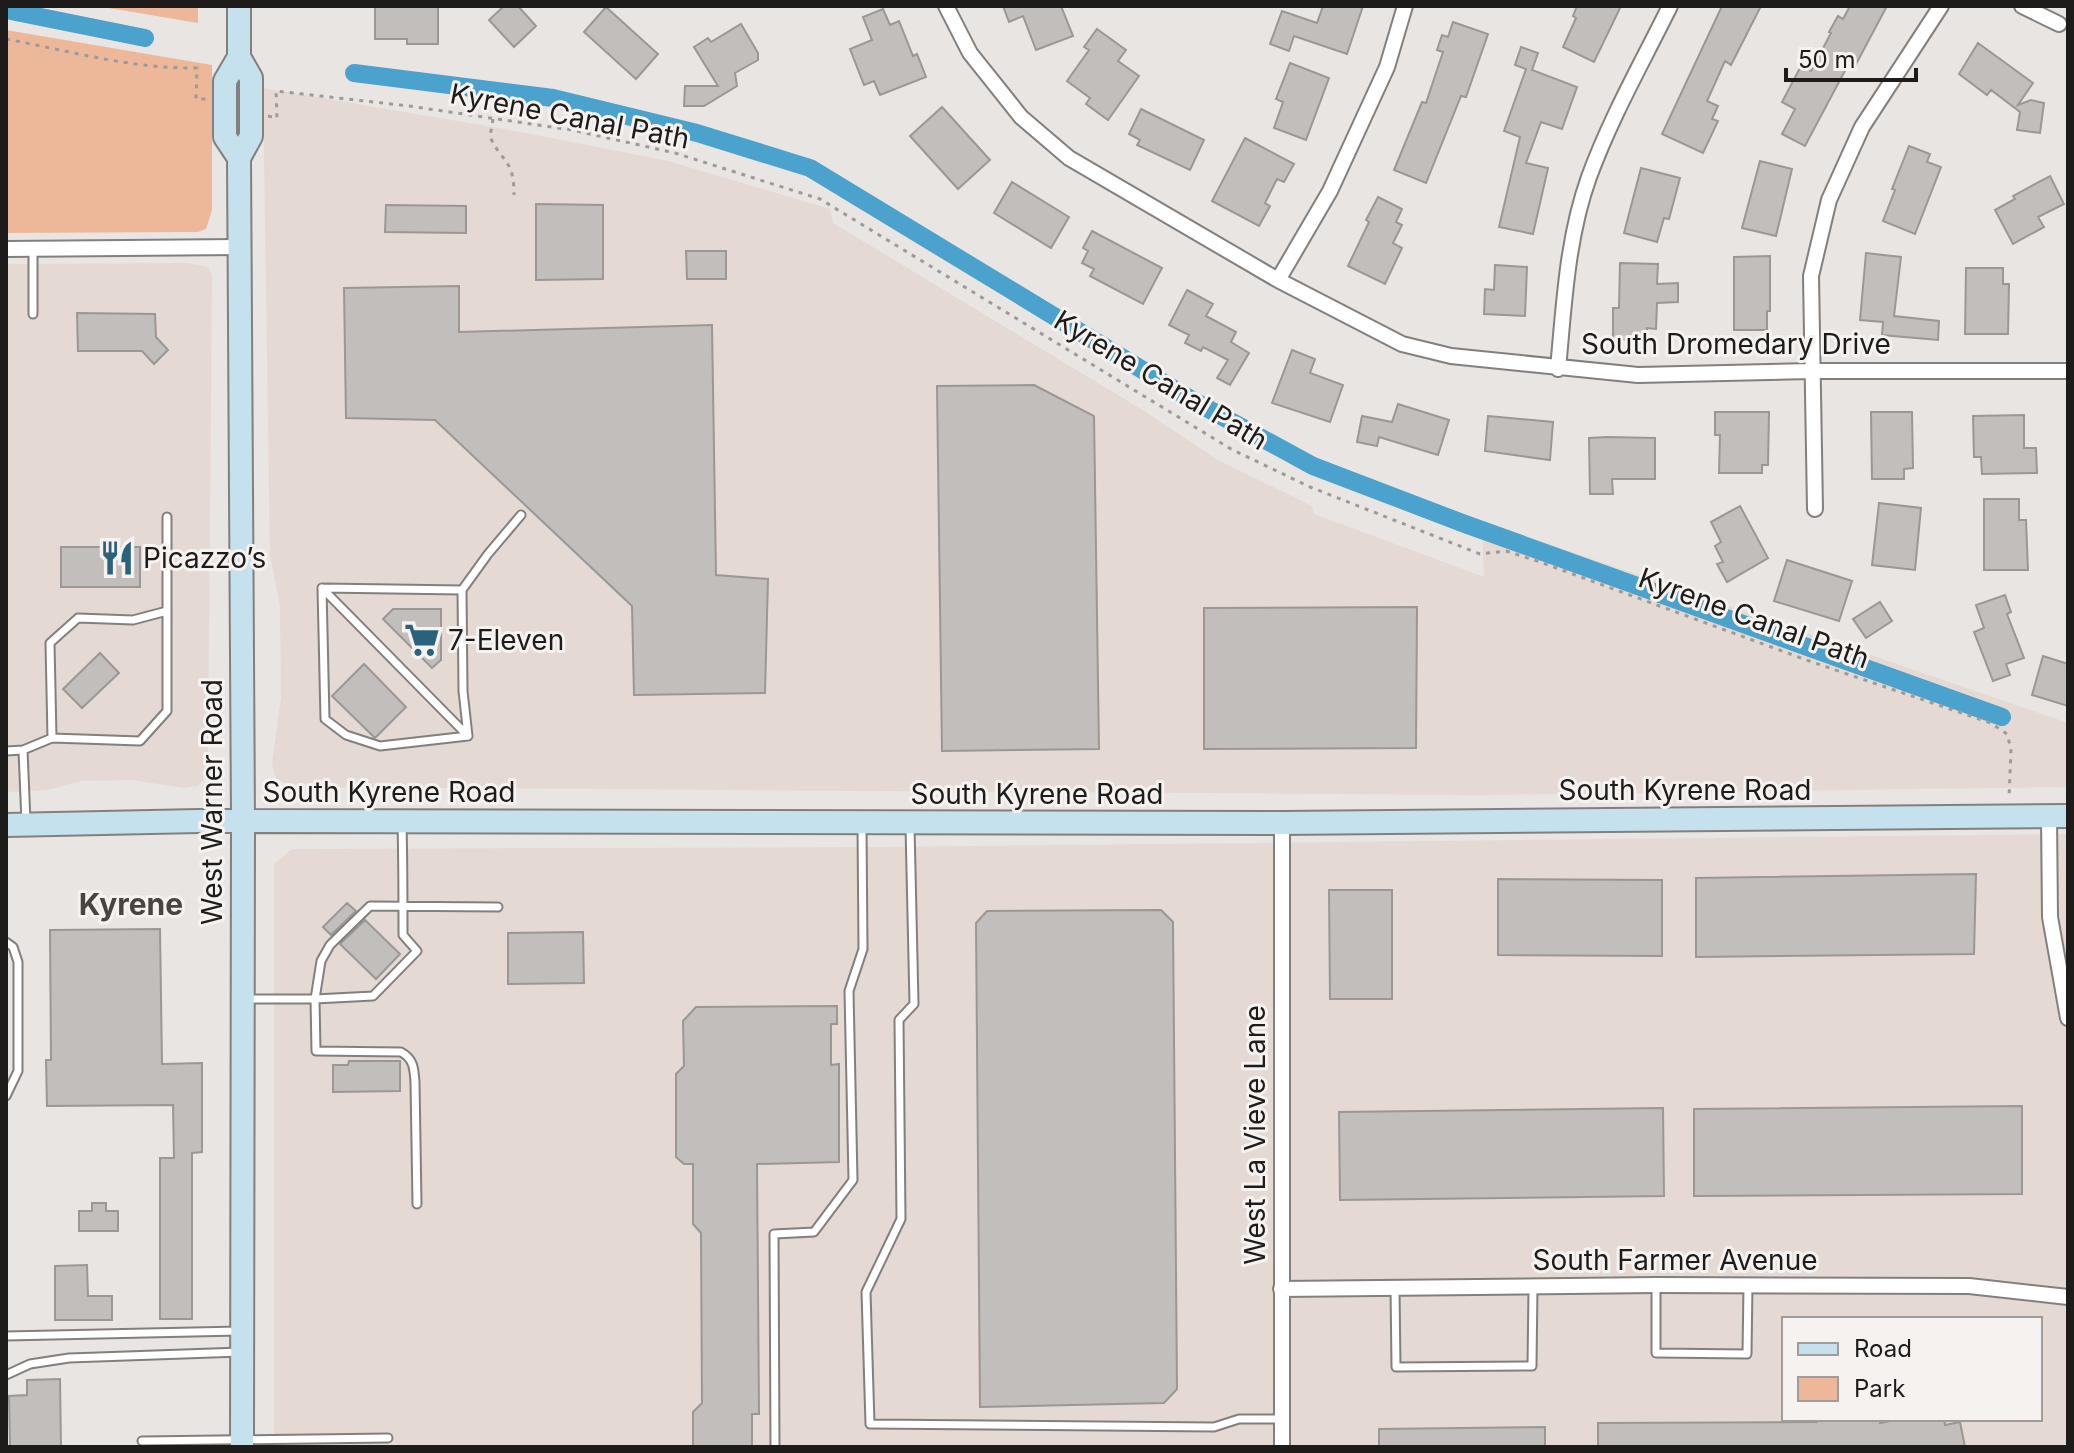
<svg xmlns="http://www.w3.org/2000/svg" width="2074" height="1453" viewBox="0 0 2074 1453" font-family="Inter,sans-serif">
<style>
.built{fill:#e4d9d3;fill-rule:evenodd}
.green{fill:#edb89a}
.lines{fill:none;stroke-linecap:round;stroke-linejoin:round}
.canal{stroke:#4ba2cc;stroke-width:18}
.building{fill:#c1bebc;stroke:#9a9795;stroke-width:2}
.service-casing{stroke:#837f7d;stroke-width:11}
.minor-casing{stroke:#837f7d;stroke-width:18}
.secondary-casing{stroke:#837f7d;stroke-width:26}
.path{stroke:#9d9a98;stroke-width:3;stroke-dasharray:4 6;stroke-linecap:butt}
.service{stroke:#fff;stroke-width:7}
.minor{stroke:#fff;stroke-width:14}
.secondary{stroke:#c6e1ee;stroke-width:22}
.labels{text-anchor:middle;dominant-baseline:central;stroke-width:6;stroke-linejoin:round;paint-order:stroke}
.street-label{font-size:28px;fill:#1d1c1b;stroke:#f6f2f0}
.poi-label{font-size:28px;fill:#1d1c1b;stroke:#f6f2f0;text-anchor:start}
.neighbourhood-label{font-size:30px;font-weight:bold;fill:#474442;stroke:#f6f2f0}
</style>
<rect width="100%" height="100%" fill="#e9e5e3"/>
<path class="built" d="M263 88 521 132 668 161 830 209 833 223 1141 409 1218 460 1312 506 1314 514 1484 577 1482 521 2068 723V787L1480 795 293 787 276 778 272 764 281 698 280 606 270 555Z
M188 263 208 267 212 275 208 756 205 777 198 786 184 788 132 780 81 781 47 790 6 792V264Z
M2068 834V1447H274V864L292 849 880 847ZM1784 1319H2040V1419H1784Z"/>
<path class="green" d="M97 6H198V23Z
M6 30 212 65V210L206 229 198 232 6 233Z"/>
<g class="lines">
<path class="canal" d="M6 10 145 38
M354 73 553 98 697 133 810 168 1192 400 1313 466 1465 524 2002 717"/>
</g>
<path class="building" d="M375 6H438V44H407V39H375Z
M504 6H518L536 26 514 47 489 20Z
M1003 6H1061L1073 36 1036 50 1023 16 1009 22Z
M1323 6H1363L1347 54 1294 36 1289 51 1270 44 1282 11 1317 23Z
M1577 6H1621L1594 62 1563 47 1576 18 1573 16Z
M1722 6H1761L1731 65 1725 61 1707 101 1718 106 1712 119 1718 121 1703 153 1662 134Z
M1850 6H1887L1854 68 1848 65 1805 146 1782 134 1795 109 1782 102 1801 66 1811 71 1831 33 1829 32 1838 16 1843 19Z
M606 7 658 54 636 79 584 32Z
M883 9 890 25 899 21 913 56 917 54 926 77 880 95 874 81 864 85 850 49 872 40 863 17Z
M1453 22 1488 34 1466 97 1461 96 1426 183 1394 170 1422 102 1426 103 1443 52 1437 50 1442 35 1448 37Z
M741 24 758 53V60L735 73 737 86 704 106H684L685 86H718L694 47 708 38 711 42Z
M1097 29 1126 50 1118 61 1139 76 1108 120 1086 104 1090 98 1067 81 1089 50 1084 47Z
M1978 43 2033 83 2018 105 2031 100 2044 103 2040 133 2017 130 2020 112 1991 90 1987 95 1959 74Z
M1521 47 1538 53 1532 70 1577 87 1562 129 1541 122 1526 163 1548 168 1533 234 1499 227 1520 137 1504 131 1526 69 1515 65Z
M1290 63 1329 78 1306 140 1274 128 1283 102 1276 99Z
M942 107 990 160 958 189 910 136Z
M1141 109 1204 140 1190 170 1137 145 1140 140 1129 134Z
M1245 138 1294 164 1284 182 1277 179 1265 203 1270 206 1259 226 1212 201Z
M1909 146 1930 154 1927 162 1941 167 1915 234 1883 221 1895 190 1892 189Z
M1760 161 1792 169 1776 236 1742 228Z
M1641 168 1680 178 1669 219 1664 218 1657 242 1624 233Z
M2050 176 2064 204 2038 217 2044 227 2013 244 1995 210 2015 199 2013 196Z
M1012 182 1069 217 1051 248 994 213Z
M1378 197 1402 209 1396 222 1402 225 1393 243 1402 248 1385 284 1348 266 1369 222 1366 220Z
M536 204 603 205V279L536 280Z
M386 205 466 206V233L385 232Z
M1092 231 1162 268 1143 304 1090 276 1094 269 1082 263 1088 251 1083 248Z
M686 251H726V279H687Z
M1866 253 1901 257 1894 316 1939 321 1938 340 1882 335 1883 322 1860 320Z
M1770 256V311H1767V330H1734V257Z
M1620 263 1658 264 1657 284 1678 283V302L1657 303 1656 329 1647 328V340L1613 339V308H1619Z
M1495 265 1527 267 1525 316 1484 314 1485 289 1494 290Z
M1966 268H2003V284H2009L2008 334H1965Z
M459 286V332L712 325 716 575 768 579 765 693 634 695 632 606 435 420 346 418 344 288Z
M1187 290 1213 304 1206 316 1236 332 1231 342 1249 353 1230 385 1217 378 1228 360 1203 347 1201 351 1185 343 1189 335 1169 325Z
M77 313 155 314 156 337 168 350 154 364 142 351H78Z
M1292 350 1315 359 1310 373 1343 385 1330 422 1272 403Z
M1034 385 1094 416 1099 749 942 751 937 386Z
M1398 404 1449 420 1438 455 1379 437 1377 446 1357 442 1362 416 1392 422Z
M1715 412H1769L1768 465H1762V473H1719L1720 435H1715Z
M1871 412H1912L1913 468 1904 469V479H1872Z
M2024 415V448H2036L2037 473 1982 474 1981 457H1974L1973 416Z
M1488 416 1553 422 1550 460 1485 451Z
M1608 437 1655 438V479H1612L1613 494H1590L1589 438Z
M1984 499H2019V520H2026L2028 570H1984Z
M1879 503 1921 508 1915 570 1872 565Z
M1740 506 1768 558 1727 582 1717 564 1723 562 1715 546 1721 542 1711 522Z
M61 547H140V587H61Z
M1787 560 1852 581 1839 621 1774 601Z
M2005 595 2011 612 2007 614 2024 658 2006 664 2010 675 1993 681 1974 632 1984 628 1976 605Z
M1880 602 1892 621 1866 638 1853 619Z
M1417 607 1416 748 1204 749V608Z
M393 609H441V660L432 668 383 619Z
M100 653 119 673 82 708 63 689Z
M2043 656 2068 664V706L2032 695Z
M364 664 406 707 375 738 332 696Z
M1976 874 1974 954 1696 957V878Z
M1498 879 1662 880V956L1498 955Z
M1329 890H1392V999H1330Z
M347 903 356 911 331 935 323 927Z
M1161 910 1173 922 1177 1389 1164 1403 980 1407 976 923 987 911Z
M365 920 400 954 376 979 340 944Z
M160 929 162 1064 202 1063V1152L192 1153V1319H160V1158H174L173 1105 47 1106 46 1060H51L50 930Z
M583 932 584 983 508 984V933Z
M837 1006V1024H831V1065L839 1064V1162L757 1164 759 1414H752V1447H693V1412L702 1403 701 1233 693 1224V1164H684L676 1157V1074L684 1066 683 1021 696 1007Z
M349 1061H400V1091L333 1092V1065H348Z
M2022 1106V1194L1694 1196V1109Z
M1663 1108 1664 1196 1340 1200 1339 1112Z
M92 1203H106V1211H118V1231H79V1211H92Z
M87 1265 88 1296H112V1320H55V1266Z
M60 1379 61 1447H10L9 1396 27 1395V1380Z
M1817 1419H1880V1423L1900 1419H1944L1945 1425 1960 1422 1965 1447H1598V1423L1817 1422Z
M1545 1427V1447H1379V1429Z"/>
<g class="lines">
<g class="service-casing">
<path id="service" d="M33 249V314
M322 588 462 590 463 691 468 736
M322 588 325 719 346 735 380 746 468 736
M322 588 468 736
M462 590 488 554 521 515
M52 738 50 643 78 618 133 620 167 611
M6 751 23 750
M26 822 23 750 52 738 140 741 167 711V517
M402 824C403 861 403 898 403 935L417 951 373 996 315 999 321 961 330 945 370 906C413 906 455 907 498 907
M910 826 914 1004 899 1020 901 1219 866 1292 870 1424 1214 1427 1239 1419H1281
M6 942 13 947 18 962V1071L6 1096
M245 999H315L316 1051 401 1052C414 1059 414 1069 415 1082L417 1204
M1656 1285V1353L1747 1354 1748 1285
M1395 1288 1396 1367 1532 1366 1533 1287
M6 1336 240 1331
M6 1375 30 1364 69 1358 241 1352
M142 1441 388 1438
M775 1447 774 1234 814 1232 853 1180 849 991 863 949 862 826"/>
</g>
<g class="minor-casing">
<path id="minor" d="M946 6 970 53 1021 117 1069 158 1278 280 1402 344 1451 356 1638 375 1811 371H2068
M2022 6 2059 24
M6 249 240 247
M1278 280 1330 191 1387 67 1405 6
M1558 369C1564 305 1567 238 1589 177 1611 117 1642 63 1670 6
M1815 509 1811 276 1829 200 1862 127 1941 6
M2049 816 2050 917 2068 1018
M1281 1289 1656 1285 1969 1286 2068 1297
M1282 1447V823"/>
</g>
<g class="secondary-casing">
<path id="secondary" d="M239 57 251 78V136L239 158 243 821 242 1447
M239 158 225 137V81L239 57V6
M6 825 199 821 1282 823 2068 816"/>
</g>
<path class="path" d="M6 39C70 51 132 69 197 68L196 99H207
M268 116 277 118 276 91 409 106 572 130 675 153 820 199 1231 449 1310 487 1480 554 1506 551 1540 562 1812 662 1991 723 2007 734 2011 749 2009 798
M493 119 490 137C503 164 514 159 514 195"/>
<use href="#service" class="service"/>
<use href="#minor" class="minor"/>
<use href="#secondary" class="secondary"/>
</g>
<defs>
<g id="restaurant-bare" transform="scale(2.76)"><path d="M-5-6h1v4h1v-4h1v4h1v-4h1v5L-1.5 .5V6h-2V.5L-5-1ZM5-6V6H3V1.5H1.5Q1.5-4 5-6Z" fill="#2a617c" stroke="#f6f2f0" stroke-width="2.5" paint-order="stroke"/></g>
<g id="supermarket-bare" transform="scale(2.76)"><path d="M-6-5.5h2.5l.6 2H6L4.5 2H-2.5L-4.4-4H-6ZM-1.5 3.2a1.3 1.3 0 1 0 .1 0ZM3 3.2a1.3 1.3 0 1 0 .1 0Z" fill="#2a617c" stroke="#f6f2f0" stroke-width="2.5" paint-order="stroke"/></g>
</defs>
<g fill-rule="evenodd">
<use href="#restaurant-bare" x="117" y="558"/>
<use href="#supermarket-bare" x="422" y="640"/>
</g>
<g class="labels">
<g class="street-label">
<text transform="translate(570 116) rotate(11)">Kyrene Canal Path</text>
<text x="1736" y="344">South Dromedary Drive</text>
<text transform="translate(1161 380) rotate(31)">Kyrene Canal Path</text>
<text transform="translate(1754 618) rotate(20)">Kyrene Canal Path</text>
<text x="1685" y="790">South Kyrene Road</text>
<text x="389" y="792">South Kyrene Road</text>
<text x="1037" y="794">South Kyrene Road</text>
<text transform="translate(212 802) rotate(-90)">West Warner Road</text>
<text transform="translate(1255 1135) rotate(-90)">West La Vieve Lane</text>
<text x="1675" y="1260">South Farmer Avenue</text>
</g>
<g class="poi-label">
<text x="143" y="558">Picazzo’s</text>
<text x="448" y="640">7-Eleven</text>
</g>
<g class="neighbourhood-label">
<text x="131" y="904">Kyrene</text>
</g>
</g>
<rect width="2074" height="1453" fill="none" stroke="#1d1c1b" stroke-width="16"/>
<rect x="1782" y="1317" width="260" height="104" fill="#f6f2f0" stroke="#9f9c9b" stroke-width="2"/>
<rect x="1798" y="1343" width="40" height="12" fill="#c6e1ee" stroke="#9f9c9b" stroke-width="2"/>
<text x="1854" y="1357" font-size="24" fill="#1d1c1b">Road</text>
<rect x="1798" y="1377" width="40" height="24" fill="#edb89a" stroke="#9f9c9b" stroke-width="2"/>
<text x="1854" y="1397" font-size="24" fill="#1d1c1b">Park</text>
<path d="M1786 68v12h130v-12" fill="none" stroke="#1d1c1b" stroke-width="4"/>
<text x="1798" y="68" font-size="24" fill="#1d1c1b" stroke="#f6f2f0" stroke-width="6" paint-order="stroke">50 m</text>
</svg>
